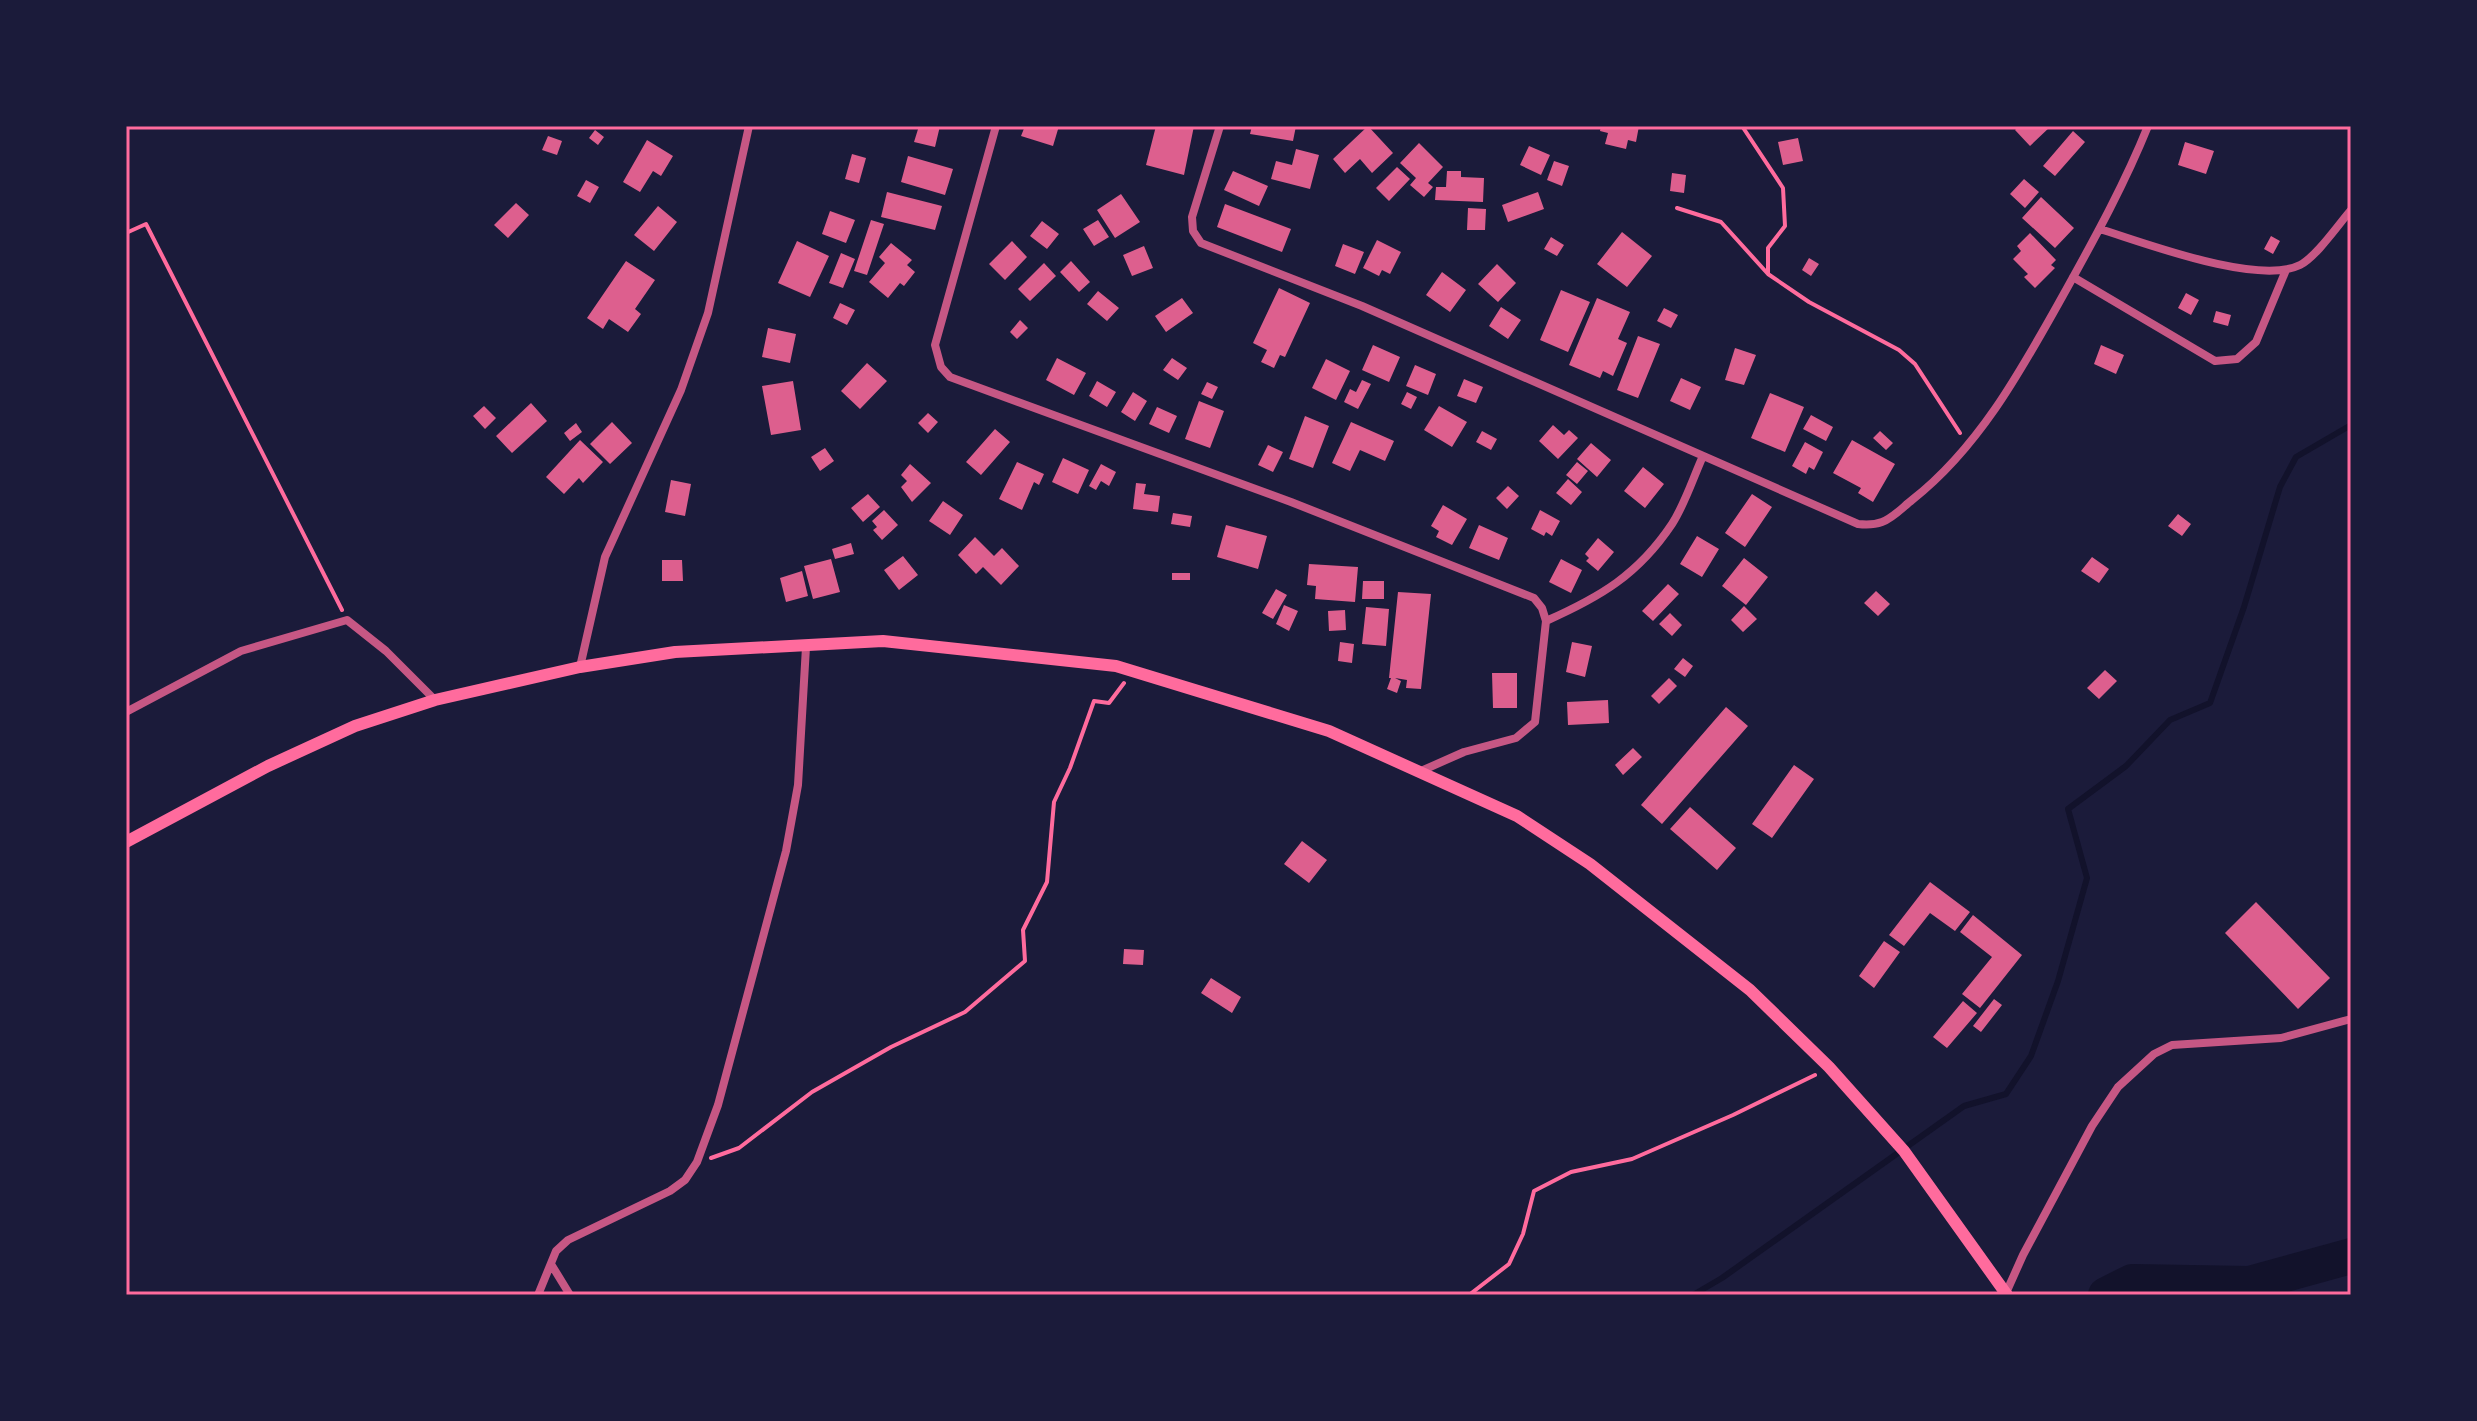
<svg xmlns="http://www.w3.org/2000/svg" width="2477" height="1421" viewBox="0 0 2477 1421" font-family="'Open Sans',sans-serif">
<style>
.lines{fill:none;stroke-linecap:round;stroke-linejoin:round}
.stream{stroke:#12122b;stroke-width:6}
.river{stroke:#12122b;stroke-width:36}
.building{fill:#dd5f8e}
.path{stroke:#ff6b9d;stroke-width:4}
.minor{stroke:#c65784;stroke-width:8}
.secondary{stroke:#ff6b9d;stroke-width:12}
.neatline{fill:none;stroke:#ff6b9d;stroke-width:3}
</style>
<rect width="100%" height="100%" fill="#1b1b3a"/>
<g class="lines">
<path class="stream" d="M1693 1295 1722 1278 1964 1106 2006 1094 2031 1056 2058 981 2087 878 2068 809 2126 766 2170 720 2210 703 2244 607 2280 487 2296 457 2351 425"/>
<path class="river" d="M2106 1295 2132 1282 2249 1284 2351 1256"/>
</g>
<path class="building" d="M919 126H940L935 147 914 142Z
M1025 126H1059L1053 146 1021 136Z
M1156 126H1194L1184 175 1146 165Z
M1252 126H1296L1293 141 1250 134Z
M1368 126 1393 153 1372 173 1360 159 1345 173 1333 159Z
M1601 126H1639L1636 142 1628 140 1626 149 1605 144 1608 133 1600 131Z
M2019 126H2051L2030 146 2015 130Z
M595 130 604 137 598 145 589 138Z
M2073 131 2085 142 2055 176 2043 166Z
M548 136 562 141 557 155 542 150Z
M1798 138 1803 161 1783 165 1778 142Z
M647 140 673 156 661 176 653 171 640 192 623 182Z
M2185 142 2214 151 2206 174 2178 165Z
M1419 143 1443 167 1428 183 1433 187 1424 197 1410 185 1416 178 1400 163Z
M1529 146 1550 155 1541 175 1520 165Z
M1296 149 1319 155 1310 189 1271 179 1276 161 1292 165Z
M852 154 866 158 859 183 845 179Z
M908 156 953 169 945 195 901 182Z
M1554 161 1569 166 1562 186 1547 180Z
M1397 167 1410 179 1389 201 1376 188Z
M1233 171 1268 186 1259 206 1224 190Z
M1447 171H1461V177L1484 178 1483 202 1435 200 1436 187H1446Z
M1672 173 1686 175 1684 193 1670 191Z
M2024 179 2039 192 2025 208 2010 194Z
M586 180 599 187 590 203 577 196Z
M887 192 942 206 935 230 881 217Z
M1538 192 1544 209 1508 222 1502 205Z
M1121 194 1140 222 1115 238 1097 210Z
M2041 197 2074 228 2055 248 2022 218Z
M516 203 529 215 508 238 494 225Z
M1225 204 1291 229 1282 252 1217 227Z
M658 206 677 222 654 251 634 235Z
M1468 208 1486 209 1485 230H1467Z
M830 211 855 220 846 243 822 234Z
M871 220 884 224 867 275 854 271Z
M1098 220 1109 237 1094 246 1083 229Z
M1042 221 1059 234 1047 249 1030 236Z
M1622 232 1652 256 1627 287 1597 264Z
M2030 233 2056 260 2051 265 2055 268 2035 288 2024 277 2028 274 2013 259 2021 251 2017 246Z
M2271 236 2280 241 2273 254 2264 249Z
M1551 237 1564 245 1557 256 1544 249Z
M1377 240 1401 252 1390 274 1382 270 1379 276 1363 268Z
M797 241 829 256 810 297 778 283Z
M1012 241 1027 257 1005 280 989 264Z
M891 243 912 260 907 265 915 272 904 286 900 283 888 298 869 282 885 263 879 257Z
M1343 244 1364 252 1355 274 1335 266Z
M1144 246 1153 268 1132 276 1123 255Z
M841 253 855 259 843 288 829 283Z
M1809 258 1819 264 1811 276 1802 270Z
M626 261 655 280 635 309 641 314 628 332 609 319 603 329 587 318Z
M1071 261 1090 282 1079 292 1060 272Z
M1044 263 1056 276 1030 301 1018 289Z
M1497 264 1516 283 1498 302 1478 284Z
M1442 272 1466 290 1450 312 1426 295Z
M1279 288 1310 303 1285 357 1280 355 1274 368 1261 362 1267 350 1253 343Z
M1561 290 1590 302 1568 352 1540 340Z
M1098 291 1119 308 1107 321 1087 304Z
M2186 293 2199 300 2191 315 2178 308Z
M1182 298 1193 313 1166 332 1155 316Z
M1597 298 1630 312 1618 339 1627 343 1613 376 1603 371 1600 378 1569 365Z
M840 303 855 310 847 325 833 318Z
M1501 307 1521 320 1508 339 1489 326Z
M1664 308 1678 315 1671 328 1657 321Z
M2216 311 2231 315 2228 326 2213 322Z
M1020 320 1028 328 1017 339 1010 332Z
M768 328 796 334 790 363 762 357Z
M1638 336 1660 344 1638 398 1617 390Z
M1373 345 1400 357 1389 382 1362 370Z
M2101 345 2124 355 2116 374 2094 364Z
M1735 348 1756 355 1744 385 1725 380Z
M1057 358 1086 373 1074 395 1046 380Z
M1172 358 1187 368 1178 380 1163 370Z
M1326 359 1350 371 1336 400 1312 388Z
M867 363 887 381 860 409 841 391Z
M1415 365 1436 374 1428 395 1406 386Z
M1681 378 1701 387 1690 410 1670 401Z
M1464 379 1483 387 1476 403 1457 396Z
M1362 380 1371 384 1358 409 1344 402 1350 389 1356 392Z
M793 381 801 430 771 435 762 386Z
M1097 381 1116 392 1107 407 1089 396Z
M1207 382 1218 387 1212 399 1201 394Z
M1133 392 1147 401 1135 421 1121 412Z
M1407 392 1417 397 1411 409 1401 404Z
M1770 393 1804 407 1785 452 1751 438Z
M1199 401 1224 411 1210 448 1185 439Z
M531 403 547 421 512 453 496 436Z
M484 406 496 418 485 429 473 416Z
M1439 406 1467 422 1452 447 1424 430Z
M1157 407 1177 416 1169 433 1149 424Z
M928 413 938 422 928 433 918 423Z
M1811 415 1833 427 1826 441 1803 429Z
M1305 416 1329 426 1313 468 1289 459Z
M612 422 632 443 610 464 590 444Z
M1351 422 1394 441 1385 461 1360 450 1350 471 1332 463Z
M576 423 582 432 570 441 564 433Z
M1553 425 1564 435 1569 430 1578 438 1558 459 1539 441Z
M995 429 1010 442 981 475 966 462Z
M1482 431 1497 439 1491 450 1476 442Z
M1880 431 1893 443 1886 450 1873 438Z
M580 440 603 462 583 483 579 478 564 494 546 477Z
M1852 440 1895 464 1873 502 1858 493 1861 488 1833 473Z
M1805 442 1823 452 1814 470 1809 467 1806 474 1792 466Z
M1591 443 1611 460 1597 477 1577 459Z
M1268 445 1283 452 1273 472 1258 465Z
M825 448 834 461 820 471 811 457Z
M1063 458 1089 470 1078 494 1052 482Z
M1017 462 1044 474 1039 485 1034 482 1022 510 999 499Z
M1577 462 1588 471 1577 484 1566 475Z
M910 464 931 483 912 502 901 487 907 481 901 475Z
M1101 464 1116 472 1109 486 1101 481 1096 490 1089 486Z
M1643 467 1664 484 1645 508 1624 491Z
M1568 479 1582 492 1571 505 1556 493Z
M671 480 691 484 685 516 665 512Z
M1136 483 1146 484 1144 494 1160 496 1158 512 1133 509Z
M1508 486 1519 496 1507 509 1496 498Z
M868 494 880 507 863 522 851 508Z
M1752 494 1772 507 1745 547 1725 533Z
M943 501 963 515 950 535 929 521Z
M1443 505 1467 519 1452 545 1436 537 1439 531 1431 526Z
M884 510 898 525 882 540 873 530 877 527 872 521Z
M1540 510 1560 521 1552 536 1546 532 1544 536 1531 529Z
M1173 513 1192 516 1190 527 1171 524Z
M2178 514 2191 524 2182 536 2168 526Z
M1226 525 1267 536 1258 569 1217 557Z
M1479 525 1508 538 1499 560 1469 548Z
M1697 536 1719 549 1702 577 1680 564Z
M975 537 994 556 1002 548 1019 566 1001 585 983 567 976 574 958 555Z
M1598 538 1614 552 1598 571 1586 561 1589 558 1585 554Z
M851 543 854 554 835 559 832 549Z
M903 556 918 575 899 590 884 570Z
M2092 557 2109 569 2099 583 2081 571Z
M1744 558 1768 577 1746 605 1722 586Z
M831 559 840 592 813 599 804 566Z
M1561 559 1582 570 1571 593 1549 582Z
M662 560H682L683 581H662Z
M1309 564 1358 567 1355 602 1315 599 1316 586 1307 585Z
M802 571 808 596 786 602 780 578Z
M1172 573H1190V580H1172Z
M1363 581H1384V599H1362Z
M1668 584 1679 594 1653 621 1642 611Z
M1276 589 1287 595 1273 619 1262 613Z
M1876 591 1890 604 1878 616 1864 603Z
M1398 592 1431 594 1421 689 1406 688 1407 680 1395 678 1401 681 1397 693 1387 689 1391 678H1389Z
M1284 605 1298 611 1289 631 1276 624Z
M1744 606 1757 619 1743 632 1731 620Z
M1366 607 1389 609 1386 646 1362 644Z
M1345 610 1346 630 1329 631 1328 611Z
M1670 613 1682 625 1672 636 1659 624Z
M1340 642 1354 644 1352 663 1338 661Z
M1572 642 1592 646 1585 677 1566 672Z
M1683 658 1693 666 1685 677 1674 669Z
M2105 670 2117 681 2099 699 2087 688Z
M1492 673H1517V708H1493Z
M1669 678 1677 686 1659 704 1651 696Z
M1608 700 1609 723 1568 725 1567 702Z
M1726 707 1748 726 1662 824 1641 805Z
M1633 748 1642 757 1623 775 1615 765Z
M1794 765 1814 779 1772 838 1752 824Z
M1690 807 1736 848 1717 870 1670 829Z
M1302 841 1327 860 1309 883 1284 864Z
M1930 882 1970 912 1955 931 1930 913 1904 946 1889 935Z
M2256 902 2330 978 2298 1009 2225 933Z
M1973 915 2022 955 1980 1008 1962 994 1992 957 1960 932Z
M1884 941 1900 952 1874 988 1859 976Z
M1124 949 1144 950 1143 965 1123 964Z
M1211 978 1241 997 1232 1013 1201 993Z
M1994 999 2002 1005 1981 1032 1973 1026Z
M1963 1001 1977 1013 1947 1048 1933 1037Z"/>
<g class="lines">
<path class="path" d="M1742 126 1783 188 1785 226 1768 248V273
M1677 208 1721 222 1768 274 1809 302 1899 350 1915 364 1960 433
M126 233 146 224 342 610
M711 1158 739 1148 812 1092 891 1047 965 1012 1025 961 1023 930 1047 882 1054 802 1070 768 1094 701 1109 703 1124 683
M1469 1295 1509 1264 1523 1234 1534 1191 1571 1172 1632 1159 1733 1115 1815 1075"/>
<path class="minor" d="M996 126 935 345 941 367 950 377 1291 502 1534 598 1542 608 1546 621 1535 722 1516 738 1464 752 1421 771
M1220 126 1192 217 1193 231 1201 243 1362 306 1858 524C1867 525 1874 525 1882 522 1893 518 1903 507 1912 500 1981 446 2024 365 2066 290 2096 236 2125 183 2148 126
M2100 229C2145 243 2258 286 2300 265 2316 257 2338 225 2351 210
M2073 277 2215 361 2237 359 2256 342 2286 270
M1546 621C1600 597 1638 575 1672 524 1685 504 1693 478 1703 456
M580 667 605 557 681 390 708 313 749 126
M126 712 241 651 347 620 386 651 435 700
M551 1264 570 1295
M2006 1293 2023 1255 2092 1126 2118 1087 2154 1054 2172 1045 2281 1038 2351 1019
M538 1295 556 1251 568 1240 670 1191 685 1180 697 1162 718 1105 786 851 798 785 806 647"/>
<path class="secondary" d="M126 842 268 766 355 726 435 700 580 667 675 652 883 641 1116 666 1329 731 1517 816 1590 864 1750 990 1829 1067 1904 1151 2007 1295"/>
</g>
<rect width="2477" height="1421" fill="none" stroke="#1b1b3a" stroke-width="256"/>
<rect x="128" y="128" width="2221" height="1165" class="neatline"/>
</svg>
